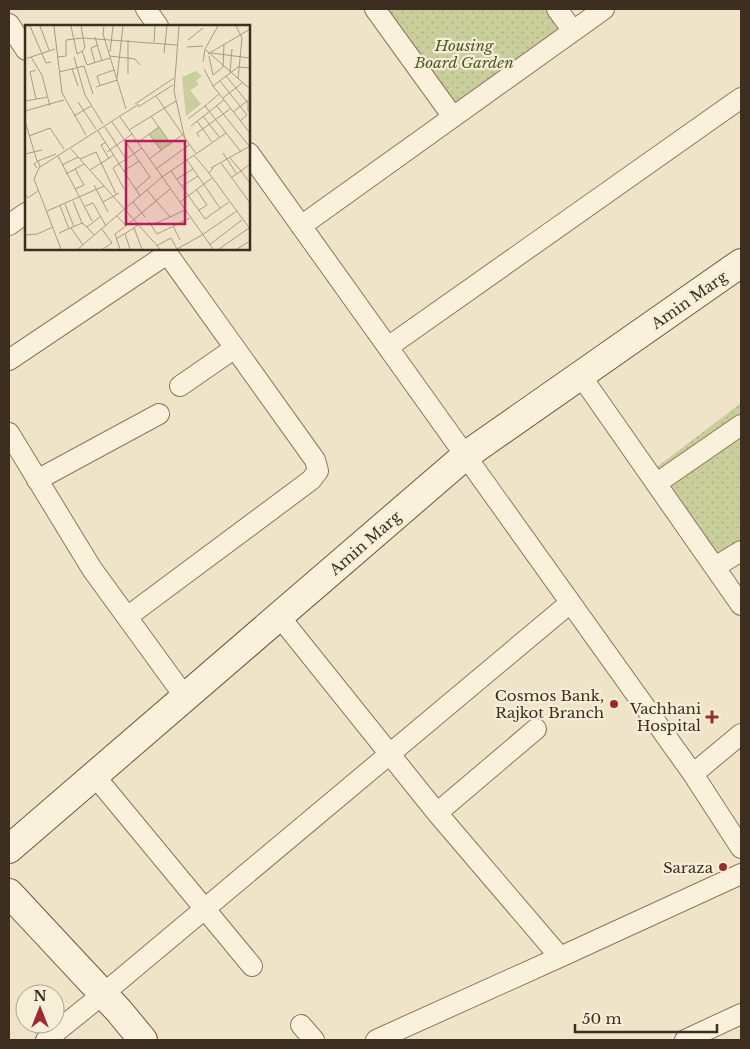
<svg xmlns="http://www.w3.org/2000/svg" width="750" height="1049" viewBox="0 0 750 1049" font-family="'Libre Baskerville',serif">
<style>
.grass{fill:url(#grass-dots)}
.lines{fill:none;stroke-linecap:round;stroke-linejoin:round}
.street-casing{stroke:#8d765c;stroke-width:22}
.secondary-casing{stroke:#6f573f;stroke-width:30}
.street{stroke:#faf1dc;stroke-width:20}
.secondary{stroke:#faf1dc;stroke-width:28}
.poi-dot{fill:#9e2a2b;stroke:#f7eed8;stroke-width:2}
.labels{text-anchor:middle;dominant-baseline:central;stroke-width:4.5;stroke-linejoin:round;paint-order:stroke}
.park-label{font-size:15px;font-style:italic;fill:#4d5a26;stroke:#f7eed8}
.street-label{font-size:15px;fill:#3d2e20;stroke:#f7eed8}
.poi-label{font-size:15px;fill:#3d2e20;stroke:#f7eed8;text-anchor:end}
.inset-road{fill:none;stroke:#a89b85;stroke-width:1}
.view{fill:#c2185b;fill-opacity:0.15;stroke:#c2185b;stroke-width:2.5}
.inset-edge{fill:none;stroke:#3d2e20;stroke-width:2.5}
</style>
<defs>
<pattern id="grass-dots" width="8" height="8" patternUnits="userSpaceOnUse" patternTransform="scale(1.25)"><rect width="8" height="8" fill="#c9cf9b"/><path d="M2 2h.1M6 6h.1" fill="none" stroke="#aeb285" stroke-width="1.8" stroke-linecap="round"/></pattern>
</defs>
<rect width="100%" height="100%" fill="#f0e4c8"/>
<path class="grass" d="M375 9H557L573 31 453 117Z
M741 403V551L715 567 649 473Z"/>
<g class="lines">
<g class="street-casing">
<path id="street" d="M146 9 158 26
M375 9 453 117
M557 9 573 31
M9 24 26 50
M249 153 693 774 741 848
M9 225 26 213
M301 226 604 9
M388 347 741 98
M9 360 167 254
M581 376 741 605
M180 386 235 348
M9 433 92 569 185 697
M37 480 159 414
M657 483 741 425
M715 567 741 551
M279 616 437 813 560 957 741 874
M127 617 311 480 318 471 315 460 164 249
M693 774 741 734
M94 775 252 966
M437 813 536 729
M301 1025 314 1040
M46 1040 103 994 570 603
M376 1040 560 957
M685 1040 741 1014"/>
</g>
<g class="secondary-casing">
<path id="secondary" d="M9 849 465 456 741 263
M9 893 119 1011 143 1040"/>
</g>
<use href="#street" class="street"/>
<use href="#secondary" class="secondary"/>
</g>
<g class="poi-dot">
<circle cx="614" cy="704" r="5"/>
<path d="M709.5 709.5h5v5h5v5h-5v5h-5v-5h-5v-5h5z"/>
<circle cx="723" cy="867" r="5"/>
</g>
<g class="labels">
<g class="park-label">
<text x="464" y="45">Housing<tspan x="464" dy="17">Board Garden</tspan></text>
</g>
<g class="street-label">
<text transform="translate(689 300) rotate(-35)">Amin Marg</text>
<text transform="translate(365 543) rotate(-41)">Amin Marg</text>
</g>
<g class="poi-label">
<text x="604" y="695">Cosmos Bank,<tspan x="604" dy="17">Rajkot Branch</tspan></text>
<text x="701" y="708">Vachhani<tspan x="701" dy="17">Hospital</tspan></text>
<text x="713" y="867">Saraza</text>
</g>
</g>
<g transform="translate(25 25)">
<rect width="225" height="225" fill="#f0e4c8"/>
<path d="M134 102 146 119 136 125 124 109Z" fill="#c9cf9b"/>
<path d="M171 46 177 51 171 56 174 60 165 65 176 79 161 91 157 52Z" fill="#c9cf9b"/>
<path class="inset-road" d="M5 1 21 38 26 37M15 1 24 25M29 1 37 68 61 110M46 1 52 29 57 26M56 1 60 23 57 26 62 40 85 33M79 1 78 9 101 84M154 1 149 66 160 114M211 1 217 13 213 54M70 12 77 36M163 15 178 3M129 17 130 1M162 22 178 21M181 25 225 64M85 27 88 1M139 28 142 1M186 28 225 33M183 29 225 4M85 31 110 34 115 40M184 31 188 50 198 42 199 19M6 32 17 50 25 81M32 32 41 31V15L58 13 152 20M49 32 60 70 78 99M0 34 30 24M178 37 180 24 193 1M70 38 66 23 73 20M59 41 68 69M47 44 53 61M179 44 188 61 225 108M34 47 59 41M205 47 207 24M103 49V15M201 51 223 78V86M92 53 98 1M195 56 222 90 215 96M75 61 72 51 89 45M188 61 213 42 225 43M71 62 92 55M194 69 180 81 216 127M131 71 171 129M198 73 217 58M11 74 5 47 11 45M224 74 225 58M0 76 23 72M53 77 71 104M110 79 149 53M191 80 225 122M113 82 148 60M0 86 39 75M208 87 225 74M49 91 66 81M126 91 146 119M178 91 195 113M95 92 188 224M163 94 180 81M0 96 12 136M172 96 187 117M87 97 125 152 110 165M166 101 199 75M80 102 101 134M104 105 151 76M73 106 115 171M124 109 136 125M4 111 25 103 39 124M174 112 172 108 205 84M80 118 76 120 84 134M112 118 134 102M46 124 135 224M82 127 107 109M198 128 211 148M0 129 17 125M171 129 201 108M33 131 67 196M205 133 216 146 225 139M55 134 71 127 91 169M124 134 157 110M162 135 195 183M13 136 31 129M196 138 225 178M37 140 53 132M15 142 114 79M12 143 9 139 13 136 15 141 9 154 36 224M186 143 225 121M50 144 59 160 50 164M131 144 164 120M65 145 89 130M99 146 114 136M146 146 180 194 204 177M184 148 225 204M41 149 59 139M207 152 216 146 225 158M152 154 168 144M69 160 83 187M157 161 173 151M99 164 88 143 117 123M171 164 182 180 174 185M122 165 145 192 160 185M0 169 3 173 14 165M48 176 57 198 62 202M78 177 94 168M108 177 120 192M155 177 187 153M40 179 49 202M35 181 44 204M60 181 68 178 81 201M22 186 79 161M92 191 101 201 145 164M124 197 132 209 165 193M113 200 109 203 117 224M127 200 145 192M148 201 155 215M46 203 58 220M77 204 87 218 78 224M34 208 57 198M100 209 105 224M0 210 12 209 28 202M69 210 62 202 75 192M177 210 212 186M91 214 109 203M184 220 217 195M131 221 146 213 152 224M53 224 137 152 169 130 184 148 188 143M95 224 90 209 101 201M152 224 177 210M194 224 224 203M212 224 225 216"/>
<path class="view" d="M101 116H160V199H101Z"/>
<rect width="225" height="225" class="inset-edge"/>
</g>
<rect width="750" height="1049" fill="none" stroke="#3d2e20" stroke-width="20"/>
<g transform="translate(40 1009)"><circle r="24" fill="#f7eed8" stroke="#ada18e"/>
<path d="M0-4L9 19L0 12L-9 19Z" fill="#9e2a2b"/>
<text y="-8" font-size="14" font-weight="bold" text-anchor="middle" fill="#3d2e20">N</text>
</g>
<path d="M575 1024v8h142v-8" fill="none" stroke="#3d2e20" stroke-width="2.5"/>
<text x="582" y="1024" font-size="15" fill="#3d2e20" stroke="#f7eed8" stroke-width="4" paint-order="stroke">50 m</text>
</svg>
